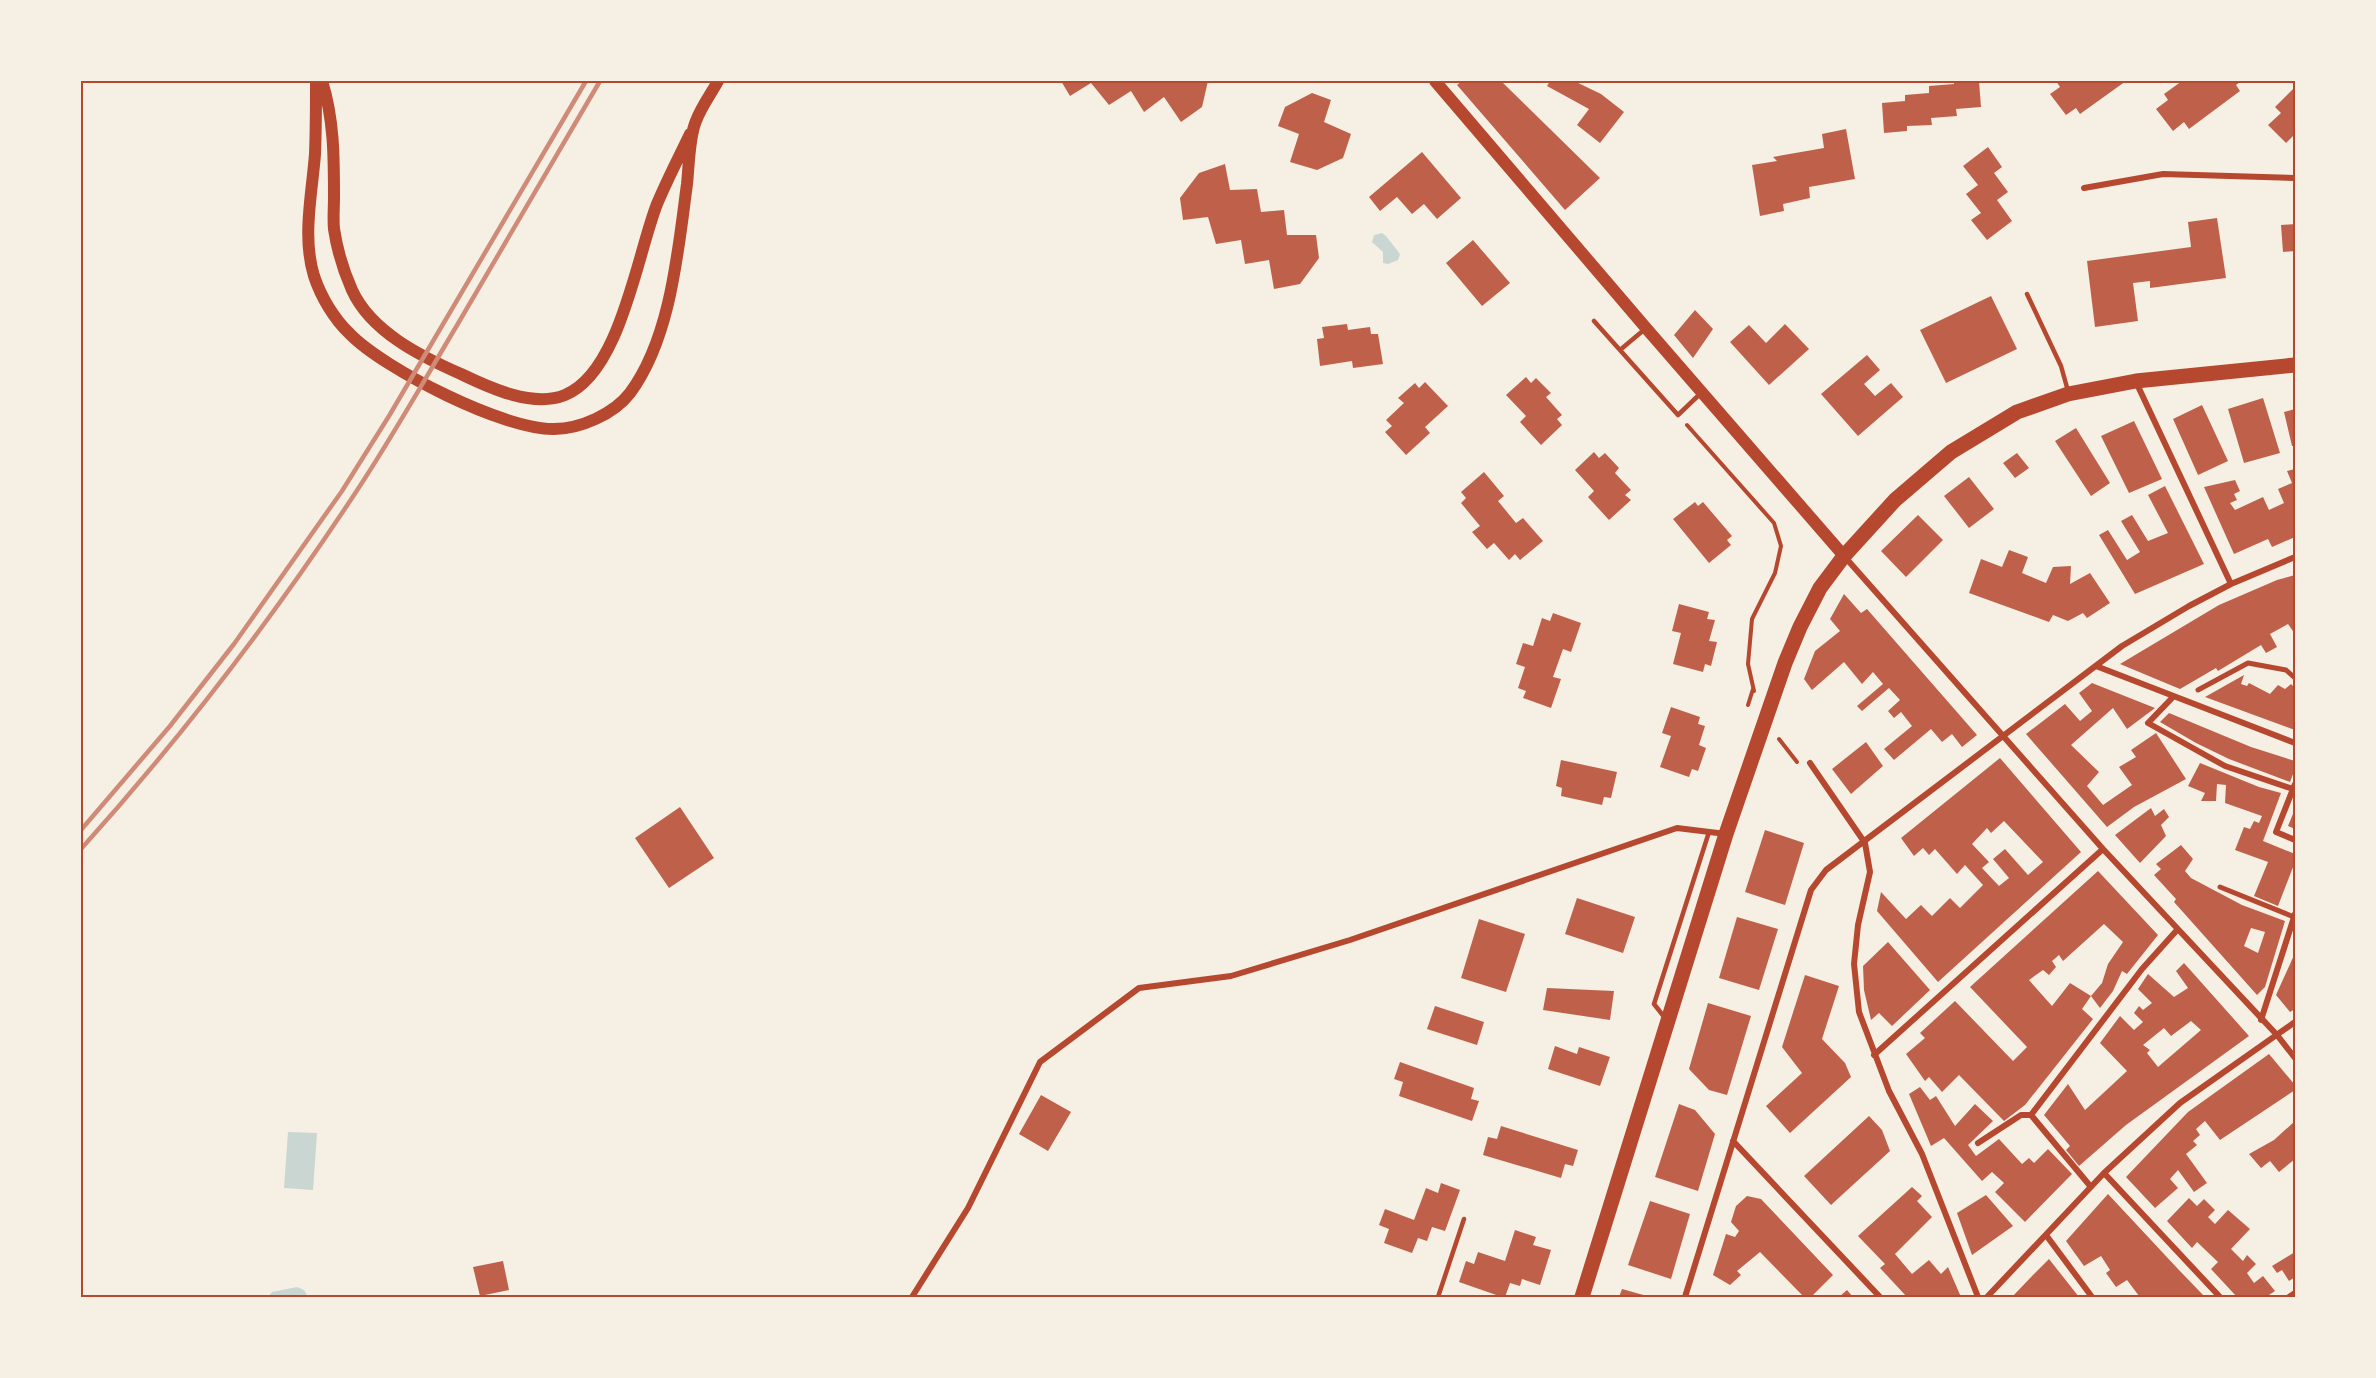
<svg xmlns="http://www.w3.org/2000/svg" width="2376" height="1378" viewBox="0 0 2376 1378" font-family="Inter,sans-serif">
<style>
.water{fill:#c9d6d2}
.building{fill:#bf614a;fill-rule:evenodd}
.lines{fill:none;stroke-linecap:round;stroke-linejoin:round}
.path{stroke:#b5482f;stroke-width:4}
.service{stroke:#b5482f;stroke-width:4.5}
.pedestrian{stroke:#b5482f;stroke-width:5}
.minor{stroke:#b5482f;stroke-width:6}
.secondary{stroke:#b5482f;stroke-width:12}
.primary{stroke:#b5482f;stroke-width:15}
.rail{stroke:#cf8b77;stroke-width:4.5}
.neatline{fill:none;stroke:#b5482f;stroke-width:2}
</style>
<rect width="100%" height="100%" fill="#f6efe4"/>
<path class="water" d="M1382 233 1386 236 1400 254 1398 260 1388 264 1383 263V252L1372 242 1374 235Z
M288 1132 317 1133 313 1190 284 1188Z
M297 1287 304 1290 308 1297H268L272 1292Z"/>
<path class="building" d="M1061 81H1208L1202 107 1181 122 1164 97 1144 112 1131 91 1109 105 1091 83 1070 96Z
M1462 81H1501L1600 178 1565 210 1457 85Z
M1550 81H1574L1601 94 1624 112 1600 143 1577 125 1589 109 1547 86Z
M1954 81H1979L1981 107 1956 109 1957 116 1931 118 1932 125 1907 126V131L1884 133 1882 103 1905 101V95L1929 93V86L1954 84Z
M2056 81H2126L2080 114 2076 108 2066 115 2050 94 2060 87Z
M2182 81H2241L2236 85 2240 91 2189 129 2184 122 2173 131 2156 109 2168 100 2164 94Z
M2295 87V134L2286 143 2268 125 2281 113 2275 107Z
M1312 93 1331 100 1324 122 1351 134 1343 158 1317 170 1290 162 1299 134 1278 126 1285 107Z
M1846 129 1855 179 1809 187 1810 198 1783 204 1784 211 1760 216 1752 165 1777 161 1773 157 1824 148 1822 134Z
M1988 147 2002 167 1994 173 2008 192 1997 200 2012 221 1987 240 1971 220 1981 213 1966 194 1978 185 1963 166Z
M1422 152 1461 198 1437 219 1424 204 1412 214 1397 197 1380 211 1369 197Z
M1225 164 1230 190 1257 189 1261 212 1284 210 1287 235H1316L1319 258 1300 284 1274 289 1269 260 1245 264 1241 240 1216 244 1208 217 1183 220 1180 198 1199 173Z
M2217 218 2226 278 2150 288V281L2133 283 2138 321 2095 327 2087 261 2191 247 2188 222Z
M2295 224V251L2283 252 2281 225Z
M1473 240 1510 283 1482 306 1446 263Z
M1991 296 2017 349 1946 383 1920 330Z
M1695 310 1713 329 1693 358 1674 335Z
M1347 324 1348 330 1370 327 1371 334H1378L1383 364 1353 368 1352 361 1320 366 1317 339 1324 338 1322 327Z
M1785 324 1809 349 1769 385 1730 342 1749 325 1766 343Z
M1867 355 1880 370 1864 384 1875 396 1891 383 1903 397 1858 436 1821 394Z
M1526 377 1531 383 1536 378 1551 393 1546 397 1562 415 1557 419 1562 425 1541 445 1520 422 1526 416 1506 395Z
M1425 382 1448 406 1425 427 1430 433 1406 455 1385 432 1392 426 1386 420 1404 403 1398 398 1415 383 1419 388Z
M2263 398 2280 453 2244 463 2228 409Z
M2202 405 2228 461 2198 475 2173 419Z
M2295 409V446H2292L2284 412Z
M2134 421 2162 479 2129 493 2101 436Z
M2076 428 2110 483 2091 496 2055 441Z
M1594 452 1599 458 1605 453 1619 468 1615 473 1631 490 1625 495 1631 500 1609 520 1588 497 1594 491 1575 470Z
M2017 453 2029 468 2015 478 2003 463Z
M2295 469V537L2272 547 2268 539 2234 554 2204 487 2235 480 2240 491 2234 494 2237 500 2230 503 2235 510 2263 497 2269 510 2284 503 2278 489 2292 483 2287 471Z
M1484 472 1504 496 1498 501 1516 523 1523 518 1543 541 1520 560 1515 554 1509 560 1494 543 1487 549 1472 532 1480 526 1461 503 1466 498 1461 492Z
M1969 477 1994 509 1969 528 1944 496Z
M2165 486 2204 564 2135 594 2099 535 2108 530 2127 560 2140 552 2121 521 2132 515 2148 541 2168 533 2148 495Z
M1695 502 1698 506 1703 502 1732 536 1727 540 1731 545 1709 563 1673 519Z
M1918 515 1943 540 1906 577 1881 551Z
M2009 550 2028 557 2022 573 2046 583 2053 567 2071 566 2070 584 2090 573 2110 603 2087 618 2083 613 2068 621 2053 615 2049 622 1969 593 1981 559 2002 567Z
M2295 575V634L2288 624 2270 634 2277 647 2266 653 2261 645 2218 671 2216 668 2180 689 2120 664 2219 605 2277 580Z
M1844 594 1861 613 1867 609 1977 735 1962 747 1952 734 1942 742 1931 729 1894 760 1884 749 1912 726 1901 712 1894 718 1888 711 1900 700 1889 688 1862 711 1857 706 1883 684 1873 672 1862 684 1844 662 1812 690 1804 679 1815 651 1840 631 1830 619Z
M1679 604 1709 612 1707 619 1715 620 1709 641 1717 642 1711 666 1705 664 1703 672 1673 664 1681 633 1672 631Z
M1553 613 1581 623 1571 652 1563 649 1553 677 1561 679 1551 708 1523 698 1526 691 1518 688 1525 667 1516 664 1523 643 1533 646 1542 618 1550 621Z
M2244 675 2241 684 2247 686 2249 683 2270 694 2278 685 2285 689 2291 684 2295 688V730L2205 697Z
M2092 683 2155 708 2127 729 2113 708 2071 745 2099 772 2087 786 2103 805 2132 785 2119 767 2136 757 2131 750 2156 733 2186 779 2134 807 2107 827 2026 734 2065 704 2080 721 2092 711 2079 693Z
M1671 707 1700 717 1698 724 1705 726 1699 745 1706 748 1698 771 1692 769 1689 777 1660 767 1671 736 1662 733Z
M2169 713 2251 747 2295 761V769L2290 782 2229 759 2196 743 2160 722Z
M1866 742 1883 766 1851 794 1832 769Z
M2000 758 2081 852 1938 982 1877 911 1881 892 1906 919 1921 905 1932 916 1950 898 1960 908 1983 885 1965 865 1957 874 1935 849 1929 855 1923 848 1914 856 1901 838ZM2004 821 2043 862 2028 875 2005 849 1993 859 2009 878 1999 886 1982 868 1989 862 1972 844 1987 828 1991 833Z
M1561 760 1617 772 1611 798 1604 797 1602 805 1561 796 1562 788 1556 786Z
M2200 763 2259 787 2281 793 2263 841 2295 854V862L2278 906 2254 896 2268 862 2235 850 2244 827 2250 829 2254 821 2259 823 2262 816 2225 803 2226 785 2217 784 2216 801H2201L2205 793 2188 786Z
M680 807 714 858 669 888 635 838Z
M2151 808 2155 816 2164 809 2169 817 2161 825 2166 836 2140 863 2115 835Z
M2295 809V829L2288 826Z
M1765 830 1804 843 1785 905 1745 892Z
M2181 845 2193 859 2185 871 2191 878 2242 905 2285 921 2265 987 2257 995 2174 902 2176 899 2154 875 2161 869 2156 864ZM2251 928 2265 932 2258 953 2244 946Z
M2098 871 2158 935 2127 974 2122 971 2113 991 2100 1008 2091 996 2082 1009 2093 1019 2025 1105 2004 1121 1959 1075 1942 1092 1929 1077 1925 1081 1906 1054 1925 1038 1920 1033 1955 1001 2013 1061 2027 1047 1970 987ZM2104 924 2123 942 2108 964 2102 983 2091 996 2070 983 2052 1006 2029 980 2043 970 2049 975 2056 967 2052 961 2059 955 2063 961Z
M1577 898 1635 917 1623 953 1565 934Z
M1737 917 1778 929 1759 990 1719 978Z
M1479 919 1525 934 1506 992 1461 978Z
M1888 942 1930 990 1892 1026 1879 1013 1871 1020 1864 990 1863 966Z
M2295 953V1009L2290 1012 2276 995Z
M2184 963 2249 1036 2126 1125 2079 1166 2066 1150 2070 1146 2044 1115 2068 1084 2085 1110 2127 1071 2100 1043 2120 1016 2134 1030 2143 1022 2134 1013 2139 1006 2143 1010 2152 1003 2138 989 2148 974 2174 997 2188 988 2176 971ZM2191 1021 2201 1030 2158 1067 2147 1053 2150 1050 2143 1045 2164 1028 2171 1036Z
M1805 975 1839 986 1822 1039 1845 1063 1851 1077 1790 1133 1766 1106 1802 1073 1782 1047Z
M1547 988 1614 991 1610 1020 1543 1010Z
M1708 1003 1751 1016 1727 1095 1709 1090 1689 1069Z
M1435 1006 1484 1022 1477 1045 1427 1029Z
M1555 1046 1577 1054 1579 1047 1610 1057 1600 1086 1548 1069Z
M2269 1054 2295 1085V1090L2220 1140 2205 1121 2196 1129 2200 1135 2193 1141 2197 1145 2186 1154 2207 1183 2194 1192 2178 1170 2170 1179 2178 1188 2155 1208 2126 1177 2188 1112Z
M1400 1062 1474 1088 1471 1099 1479 1101 1472 1121 1399 1096 1403 1082 1394 1079Z
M1920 1087 1930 1100 1936 1096 1955 1126 1975 1104 1993 1121 1968 1145 1976 1156 1999 1139 2022 1164 2029 1158 2034 1163 2048 1149 2072 1174 2025 1222 1995 1192 2004 1183 1992 1172 1982 1181 1944 1138 1931 1146 1909 1094Z
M1041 1095 1071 1112 1048 1151 1019 1134Z
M1679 1104 1695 1110 1715 1134 1698 1191 1655 1177Z
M1869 1116 1882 1130 1890 1151 1831 1205 1804 1176Z
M2295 1121V1159L2279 1172 2270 1161 2261 1168 2249 1154 2274 1140Z
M1501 1126 1578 1150 1573 1166 1565 1164 1561 1178 1483 1155 1488 1137 1497 1139Z
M1441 1183 1460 1190 1445 1231 1432 1227 1427 1241 1418 1238 1412 1253 1384 1243 1389 1229 1379 1225 1385 1209 1414 1220 1426 1188 1438 1193Z
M1912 1187 1922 1196 1917 1201 1932 1217 1895 1254 1912 1274 1929 1260 1941 1274 1948 1267 1961 1297H1907L1880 1268 1885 1264 1858 1236Z
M2108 1194 2178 1269 2205 1297H2136L2139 1296 2127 1280 2116 1287 2106 1273 2110 1270 2101 1256 2084 1266 2066 1241Z
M1986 1195 2013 1226 1972 1255 1957 1213Z
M1747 1196 1761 1199 1833 1275 1811 1297H1804L1760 1252 1737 1271 1741 1275 1730 1285 1713 1275 1726 1234 1735 1237 1739 1231 1731 1222 1736 1206Z
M2189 1198 2197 1206 2204 1199 2215 1210 2208 1217 2215 1224 2228 1210 2250 1229 2231 1249 2243 1261 2247 1255 2256 1264 2247 1273 2254 1283 2263 1276 2275 1291 2266 1297H2237L2211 1269 2218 1262 2197 1242 2192 1248 2167 1221Z
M1650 1201 1690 1214 1671 1279 1628 1265Z
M1515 1230 1536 1237 1533 1245 1551 1250 1540 1285 1522 1279 1520 1286 1510 1283 1505 1297H1502L1459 1282 1466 1261 1474 1264 1478 1252 1505 1261Z
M2295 1252V1277L2289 1281 2282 1270 2277 1273 2272 1266Z
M2049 1259 2079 1297H2012L2033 1275Z
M503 1261 509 1290 480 1296 473 1267Z
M1622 1289 1647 1296V1297H1619Z
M1847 1290 1853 1297H1839Z"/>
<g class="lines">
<path class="path" d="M1687 425 1774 523 1781 546 1775 573 1752 619 1748 664 1754 691
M1748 705 1753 689
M1779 739 1797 762"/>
<path class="service" d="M2027 294 2061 366 2068 391
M1594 321 1678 415 1701 393
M1620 350 1645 329
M1665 1018 1654 1004 1709 832
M1438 1297 1464 1219"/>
<path class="pedestrian" d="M2198 690 2248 663 2286 670 2295 678
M2220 887 2294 917"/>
<path class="minor" d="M2084 188 2163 174 2295 178
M2136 382 2231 584
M1844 556 2103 849 2277 1035 2295 1058
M2096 666 2295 743
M2173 697 2148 723 2225 766 2293 789
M1810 763 1865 843 1870 872 1858 925 1854 964 1859 1012 1889 1091 1922 1154 1978 1297
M2295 784 2276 832 2295 840
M2261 1020 2295 914
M1874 1055 2103 849
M2031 1115 2091 1187
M1733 1141 1880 1297
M1978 1143 2021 1115H2031L2142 969 2177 930
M2104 1173 2220 1297
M2046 1235 2092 1297
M912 1297 968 1208 1040 1062 1139 988 1231 976 1350 940 1677 828 1726 834
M1685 1297 1811 890 1826 870 2122 646 2189 606 2231 584 2295 557
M1987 1297 2104 1173 2180 1103 2295 1022
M2289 1297 2295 1293"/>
<path class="secondary" d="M316 81C316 105 316 130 315 154 312 194 302 237 314 276 321 297 334 319 350 334 384 369 504 430 554 429 580 429 614 414 630 393 671 338 678 250 687 184 689 166 689 137 696 121 701 107 711 94 718 81
M322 81C334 119 334 157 334 197 334 208 333 219 334 229 337 249 344 272 352 290 371 332 422 357 461 374 490 388 533 408 565 395 620 373 637 255 657 204 667 180 679 157 690 134
M1435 81 1646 328 1844 556"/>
<path class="primary" d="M1582 1297 1726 834 1785 663 1800 627 1820 588 1844 556 1895 500 1951 452 2017 412 2068 394 2136 381 2295 365"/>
<path class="rail" d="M81 830 170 726 234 644 342 491 389 416 586 81
M81 849C180 739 270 622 352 498 389 443 422 384 456 327 504 245 552 163 600 81"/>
</g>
<rect width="2376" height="1378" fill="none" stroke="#f6efe4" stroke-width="165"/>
<rect x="82" y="82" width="2212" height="1214" class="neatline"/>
</svg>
